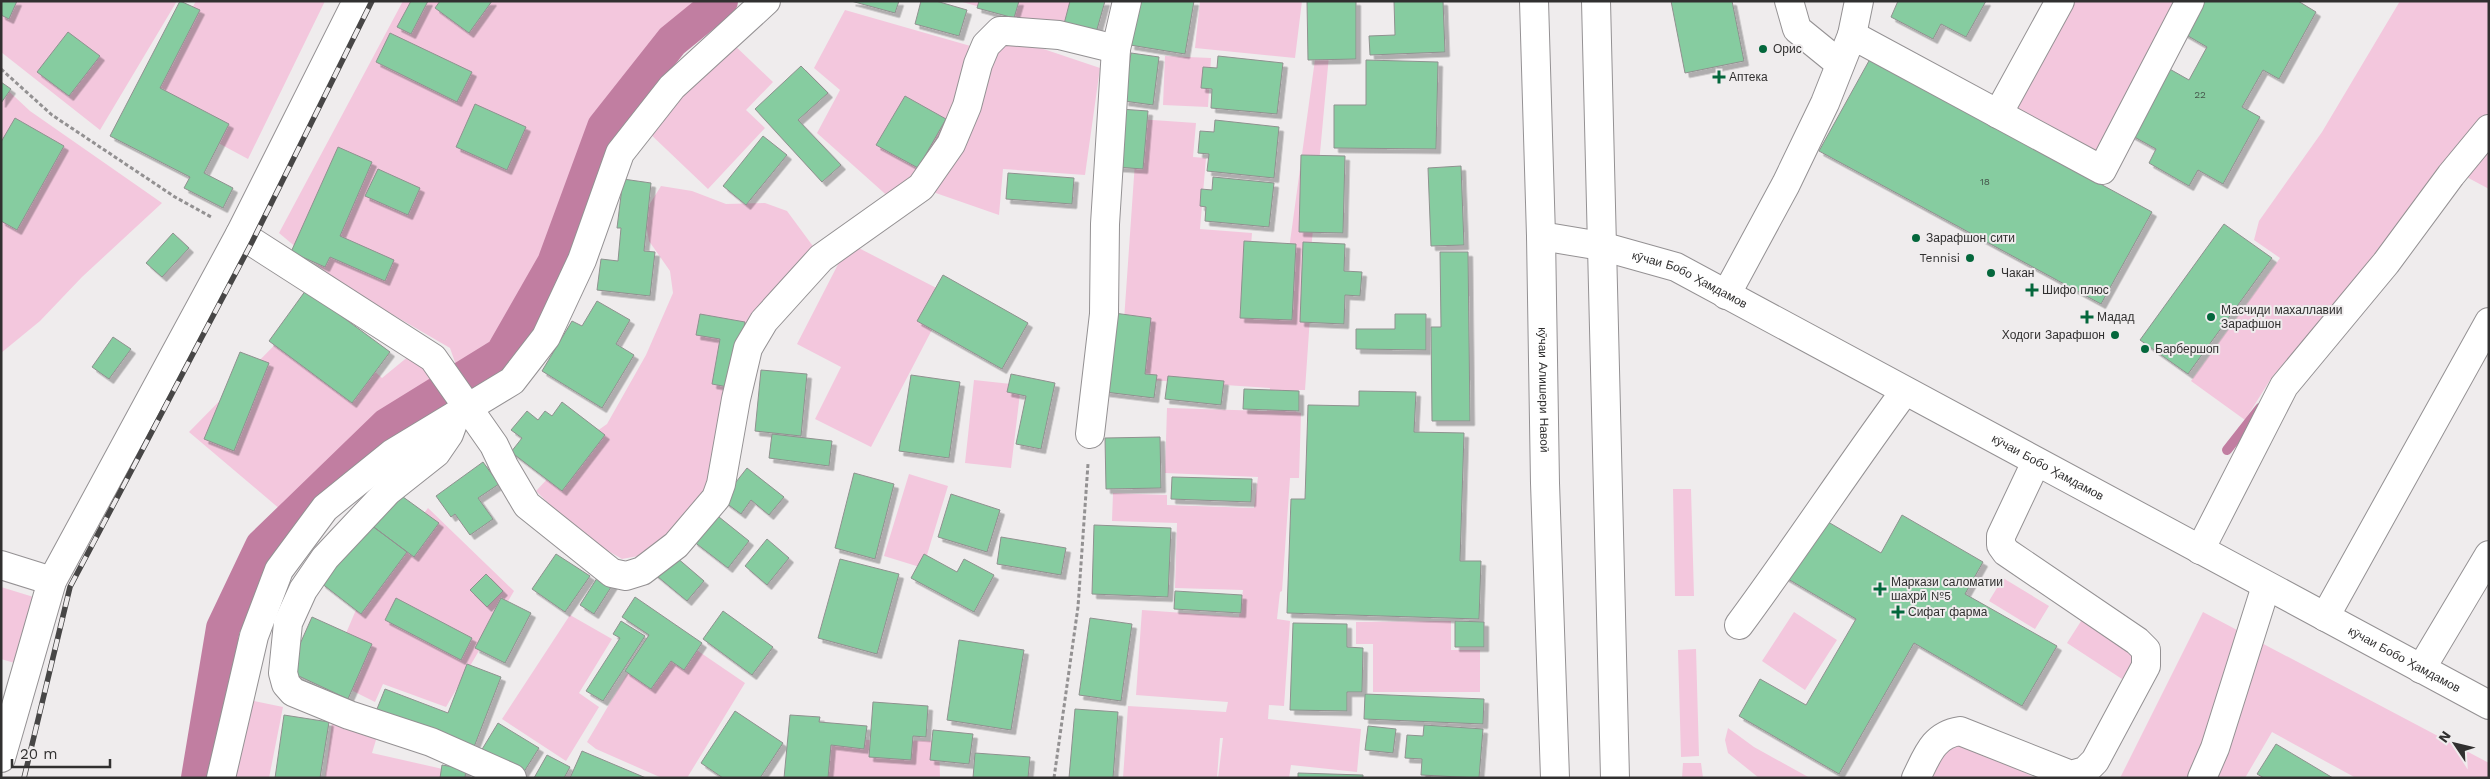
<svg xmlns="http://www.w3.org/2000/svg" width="2490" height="779" viewBox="0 0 2490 779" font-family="'Work Sans',sans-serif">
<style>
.green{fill:#f3c7dd}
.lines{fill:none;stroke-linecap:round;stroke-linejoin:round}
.stream{stroke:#c17ea1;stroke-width:10}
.canal{stroke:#c17ea1;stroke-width:34}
.building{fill:#86cca0;stroke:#8f918f;filter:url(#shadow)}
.minor-casing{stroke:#949193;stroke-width:30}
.path{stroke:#939192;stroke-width:3;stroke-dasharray:4 2.5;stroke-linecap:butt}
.minor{stroke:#fff;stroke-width:28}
.rail-casing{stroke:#474646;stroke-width:5.5}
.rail{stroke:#efeced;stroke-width:4;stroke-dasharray:11;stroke-linecap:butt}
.poi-dot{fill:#04673c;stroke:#efeced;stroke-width:2}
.labels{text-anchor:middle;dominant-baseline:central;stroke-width:4;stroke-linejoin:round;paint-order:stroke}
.number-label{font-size:10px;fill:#46574c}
.poi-label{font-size:12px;fill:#313030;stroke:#efeced;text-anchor:start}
.street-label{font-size:12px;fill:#313030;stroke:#efeced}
</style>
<defs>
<filter id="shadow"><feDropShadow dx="4.5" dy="4.5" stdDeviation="0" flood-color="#0004"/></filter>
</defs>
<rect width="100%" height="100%" fill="#efeced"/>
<path class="green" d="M1 1H177L100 130 1 52Z
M196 1H325L248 159 142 102Z
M403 1H706L665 38 595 126 549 257 497 346 457 368 450 348 340 284 279 233Z
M959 1H1077L1068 32Z
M1200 1H1302L1295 58 1195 48Z
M1323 1H1334L1305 316 1310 317 1305 390H1298L1296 412 1301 413 1299 478H1290L1282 591 1280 592 1277 619 1290 621 1284 706 1269 705 1268 719 1361 729 1357 772 1291 765 1289 778H1218L1223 738H1220L1217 778H1123L1128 706 1226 712 1228 702 1136 695 1142 610 1239 617 1243 590 1175 588 1177 523 1112 521 1113 493 1167 495V505L1254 508 1258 477 1165 473 1167 408 1267 411 1270 388 1120 378 1138 119 1196 123 1193 157 1206 158 1200 229 1252 233 1246 312 1280 315Z
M2067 1H2181L2096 152 2010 104Z
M2400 1H2489V118L2377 257 2272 377 2245 420 2191 381 2280 258 2254 240 2259 221 2322 132Z
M845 10 974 47 947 142 892 200 817 133 840 90 814 68Z
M996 38 1014 39 1100 68 1085 175 1003 169 999 215 930 191Z
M730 41 773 82 746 110 765 128 708 189 645 129Z
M1165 56 1211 58 1208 107 1163 105Z
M1 84 30 111 162 203 82 277 40 321 1 353Z
M2489 140V189L2461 174Z
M661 186 692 191 726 204 765 203 787 211 818 253 764 310 705 492 649 554 622 559 579 534 536 491 583 441 607 424 646 355 673 293 670 271 649 241 644 213Z
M849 243 950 295 871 447 815 419 841 367 797 344Z
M308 311 382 378 415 351 440 381 380 420 281 510 189 432Z
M974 380 1021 385 1011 468 965 463Z
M909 474 948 486 923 568 884 556Z
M1673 489H1691L1694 596H1675Z
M428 508 514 591 446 707 383 684 375 702 327 678 364 591Z
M2003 578 2049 606 2035 629 1989 601Z
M1 587 40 599 18 664 1 659Z
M1794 612 1837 640 1805 690 1762 661Z
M2203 612 2489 763V778H2356L2272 732 2245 778H2120Z
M570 615 612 639 579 693 599 707 566 761 502 719Z
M2083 618 2138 653 2122 679 2067 643Z
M1451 621V650H1480V692H1373V644H1356V622Z
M657 623 745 683 687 778H662L596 749 587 742Z
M1696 649 1699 756 1681 757 1678 650Z
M245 699 283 707 269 778H229Z
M332 722 379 730 372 753 456 772 455 778H325Z
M1728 728 1754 747 1810 778H1759L1728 753 1725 740Z
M817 739 939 741 940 778H814Z
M1961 744 1981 749 2035 778H1928C1937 761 1942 748 1961 744Z
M1683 763H1701L1703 778H1682Z"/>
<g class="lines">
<path class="stream" d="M2227 450 2260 408"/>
<path class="canal" d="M198 778 223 628 262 546 387 425 502 354 554 263 604 127 672 41 721 1"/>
</g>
<path class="building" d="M1 1H17L9 19 1 15Z
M180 1 200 10 160 88 229 124 204 173 233 188 223 208 184 188 190 177 110 136Z
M411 1H428L411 34 397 27Z
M440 1H492L469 33 435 8Z
M851 1H899L895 13Z
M921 1H936L967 10 959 36 915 24Z
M979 1H1019L1014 18 977 8Z
M1070 1H1105L1096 33 1064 24Z
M1138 1H1194L1185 54 1130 45Z
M1307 1H1356V59L1308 60Z
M1394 1H1443L1445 52 1370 55 1369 36 1395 35Z
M1671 1H1732L1744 61 1685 73Z
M1898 1H1986L1966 37 1941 24 1933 39 1891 17Z
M2201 1H2298L2316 12 2279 79 2263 70 2242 107 2260 117 2223 184 2198 170 2189 186 2149 163 2156 149 2129 134 2166 67 2189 80 2207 47 2183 33Z
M68 32 100 56 69 96 37 72Z
M390 33 472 72 457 102 376 62Z
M1131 53 1159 57 1153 105 1124 101Z
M1218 56 1283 63 1277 114 1211 108 1212 89 1201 88 1203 67 1217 68Z
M1870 59 2152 212 2101 304 1819 151Z
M1366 60 1438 62 1436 149 1334 148V105H1366Z
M801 66 828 93 798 120 841 165 822 182 755 109Z
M1 82 11 89 1 103Z
M905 96 946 119 918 168 876 145Z
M475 104 526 127 507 170 456 147Z
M1120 109 1148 111 1143 169 1116 167Z
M15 118 64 146 17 230 1 221V142Z
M1215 120 1279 127 1274 178 1207 171 1209 154 1198 153 1200 131 1214 132Z
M763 136 787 155 746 205 723 186Z
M338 147 372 162 340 236 394 260 385 281 330 257 325 267 291 252Z
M1301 155 1345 156 1343 233 1299 232Z
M1461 166 1464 245 1431 246 1428 168Z
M378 169 420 188 408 215 365 196Z
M1008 173 1074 178 1072 204 1006 199Z
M1213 177 1274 183 1269 227 1205 221 1206 207 1200 206 1201 189 1212 190Z
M623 179 651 183 644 251 655 252 650 296 597 290 601 259 618 261 621 228H617Z
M2224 224 2272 258 2188 374 2140 340Z
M173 233 189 248 162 277 146 263Z
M1244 241 1296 244 1292 320 1240 318Z
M1303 242 1345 244 1344 271 1362 272 1360 296 1345 295 1344 324 1300 322Z
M1440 252H1468L1470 421H1432L1431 327H1441Z
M943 275 1028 323 1002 369 917 321Z
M306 290 390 352 352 403 269 341Z
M597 301 630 320 616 344 634 355 602 408 542 371 572 321 582 326Z
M1114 313 1151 318 1145 374 1157 375 1154 398 1105 392Z
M700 314 745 322 733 388 712 384 720 339 696 335Z
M1395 314H1426V350L1356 349V329H1395Z
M113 337 131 349 109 379 92 367Z
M240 352 269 363 234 451 204 439Z
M761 370 807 374 801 436 755 431Z
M1011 374 1055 383 1041 449 1016 444 1026 396 1007 392Z
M911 375 960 382 949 458 899 451Z
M1168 376 1224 381 1221 405 1165 399Z
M1244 389 1299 391V411L1243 409Z
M1359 391 1416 392 1414 432 1464 433 1460 561H1481L1479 619 1287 613 1291 499H1305L1308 405 1359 406Z
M562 402 605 435 562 491 511 452 522 438 511 430 527 411 538 420 545 411 552 416Z
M772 434 832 441 829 466 769 458Z
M1160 437 1161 488 1106 489 1105 438Z
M483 462 499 484 478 498 493 519 470 535 455 514 451 517 436 496Z
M747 468 784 497 769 515 751 500 741 514 722 500Z
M854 473 894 484 875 559 835 548Z
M1172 477 1252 479 1251 502 1171 499Z
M399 494 439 523 414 557 367 522Z
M951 494 1000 510 987 552 938 537Z
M1806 509 1881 553 1902 515 1983 562 1965 594 2057 646 2022 706 1914 643 1839 774 1739 716 1760 679 1806 705 1856 619 1771 569Z
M714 513 749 541 728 568 693 541Z
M367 522 407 552 361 614 321 583Z
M1094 525 1171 528 1168 597 1092 594Z
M1001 537 1066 548 1061 575 997 564Z
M767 539 789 558 767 585 745 566Z
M669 551 704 581 687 601 652 572Z
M556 554 590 576 565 612 532 589Z
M924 554 957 572 964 559 994 575 974 612 911 578Z
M840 559 899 574 877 654 818 638Z
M486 574 503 591 487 607 470 590Z
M599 575 613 584 594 614 580 605Z
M1175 591 1242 595 1241 613 1174 609Z
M635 597 702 643 684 670 671 661 651 689 625 671 649 635 622 617Z
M396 598 472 638 461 660 385 620Z
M501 598 531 613 505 663 475 648Z
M723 611 773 647 752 675 703 639Z
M312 617 372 644 348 699 288 671Z
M1090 618 1132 624 1121 701 1079 695Z
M621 621 645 636 603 701 586 691 620 638 613 634Z
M1455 621 1484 622V647H1455Z
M1293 623 1347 624V647L1363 648 1362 692H1347V711L1290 710Z
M959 640 1024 650 1011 730 947 720Z
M467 664 501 677 474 747 377 709 385 689 448 713Z
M1365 694 1484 699 1483 724 1364 719Z
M873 702 928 706 926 737 913 736 911 760 869 757Z
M1075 709 1118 712 1113 778H1069Z
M735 711 783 743 760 778H723L701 763Z
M284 715 329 722 320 778H275Z
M790 715 820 717 819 722 867 726 864 749 831 745 828 778H784Z
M498 723 539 748 522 775 481 751Z
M1424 725 1483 729 1479 778 1421 775 1422 759 1405 758 1407 735 1423 736Z
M1368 726 1396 729 1393 753 1365 750Z
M933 730 973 734 969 764 930 760Z
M2276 744 2333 778H2264L2257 774Z
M582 751 646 778H570Z
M975 753 1030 757 1028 778H973Z
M547 755 570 767 564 778H534Z
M442 765 466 769 465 778H440Z
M1298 773 1363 775V778H1298Z"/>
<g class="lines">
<g class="minor-casing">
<g id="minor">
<path id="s1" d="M1534 1 1541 236 1545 483 1555 778"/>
<path d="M1596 1 1615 778"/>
<path d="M1789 1 1797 29 1840 64"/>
<path d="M1852 35 1859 1"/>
<path d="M1998 114 2060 1"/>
<path d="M240 234 433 358 494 445 504 466 527 505 612 573 626 576 642 571 676 545 716 498 721 484 736 399 748 348 764 321 821 258 921 187 951 144 967 106 978 64 986 45 1000 31H1007L1059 35 1116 49"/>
<path id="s2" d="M1541 236 1601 246 1676 267 2489 705"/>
<path d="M1726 295 1786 184 1825 103 1852 35 2102 170 2190 1"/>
<path d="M456 415 449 434 436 453 388 491 325 558 303 590 288 623 283 673 286 684 293 692 349 715 431 742 512 778"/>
<path d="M1090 434 1104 314 1105 224 1116 49 1127 1"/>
<path d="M2200 550 2284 386 2386 263 2451 175 2489 129"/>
<path d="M1 565 52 581"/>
<path d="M2325 617 2489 322"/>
<path d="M1739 625C1796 548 1848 468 1905 391"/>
<path d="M2421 669 2489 555"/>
<path d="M1 758 52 581 240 234 357 1"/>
<path d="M221 778 254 636 279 570 325 508 393 453 512 381 546 337 582 260 620 153 672 87 766 1"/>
<path d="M1916 778C1927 756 1933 735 1960 731L2071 775 2085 771 2095 761 2146 666V650L2137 641 2006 552 2001 545V536L2036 462"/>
<path d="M2202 778 2215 748 2266 586"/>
</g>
</g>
<path class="path" d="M1 69 52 115 175 197 213 218
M1054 778 1078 607 1088 464"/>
<use href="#minor" class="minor"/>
<g class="rail-casing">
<path id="rail" d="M24 778 70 587 252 242 372 1"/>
</g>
<use href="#rail" class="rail"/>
</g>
<g class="poi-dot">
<circle cx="1763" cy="49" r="5"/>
<path d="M1716.5 69.5h5v5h5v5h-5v5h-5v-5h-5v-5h5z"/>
<circle cx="1916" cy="238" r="5"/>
<circle cx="1970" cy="258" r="5"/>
<circle cx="1991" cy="273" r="5"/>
<path d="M2029.5 282.5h5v5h5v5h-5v5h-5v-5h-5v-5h5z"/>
<path d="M2084.5 309.5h5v5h5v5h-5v5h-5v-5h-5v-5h5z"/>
<circle cx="2211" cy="317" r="5"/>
<circle cx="2115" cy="335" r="5"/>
<circle cx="2145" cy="349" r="5"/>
<path d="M1877.5 581.5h5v5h5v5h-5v5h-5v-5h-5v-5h5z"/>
<path d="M1895.5 604.5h5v5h5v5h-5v5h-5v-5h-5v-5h5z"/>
</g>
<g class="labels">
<g class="number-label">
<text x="2200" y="94">22</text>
<text x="1985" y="181">18</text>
</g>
<g class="poi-label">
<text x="1773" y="49">Орис</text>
<text x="1729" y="77">Аптека</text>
<text x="1926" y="238">Зарафшон сити</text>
<text x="1960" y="258" text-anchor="end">Tennisi</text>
<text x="2001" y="273">Чакан</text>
<text x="2042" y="290">Шифо плюс</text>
<text x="2221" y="310">Масчиди махаллавии<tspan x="2221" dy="14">Зарафшон</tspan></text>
<text x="2097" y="317">Мадад</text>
<text x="2105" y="335" text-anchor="end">Ходоги Зарафшон</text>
<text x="2155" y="349">Барбершоп</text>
<text x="1891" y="582">Маркази саломатии<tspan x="1891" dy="14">шаҳрӣ №5</tspan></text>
<text x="1908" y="612">Сифат фарма</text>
</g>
<g class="street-label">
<text stroke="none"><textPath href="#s2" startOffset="156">кӯчаи Бобо Ҳамдамов</textPath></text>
<text stroke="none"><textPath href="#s1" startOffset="389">кӯчаи Алишери Навоӣ</textPath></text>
<text stroke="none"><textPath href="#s2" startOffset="561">кӯчаи Бобо Ҳамдамов</textPath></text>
<text stroke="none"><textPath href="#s2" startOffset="966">кӯчаи Бобо Ҳамдамов</textPath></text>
</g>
</g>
<rect width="2490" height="779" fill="none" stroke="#313030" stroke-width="5"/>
<g transform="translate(2455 744) rotate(305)" stroke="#efeced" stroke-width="4" paint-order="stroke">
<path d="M0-4L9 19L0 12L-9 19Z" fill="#313030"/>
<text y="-8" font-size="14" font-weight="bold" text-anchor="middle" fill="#313030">N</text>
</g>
<path d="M12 759v8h98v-8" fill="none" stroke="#313030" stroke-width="2.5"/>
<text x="20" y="759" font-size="15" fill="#313030" stroke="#efeced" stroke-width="4" paint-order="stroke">20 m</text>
</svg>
